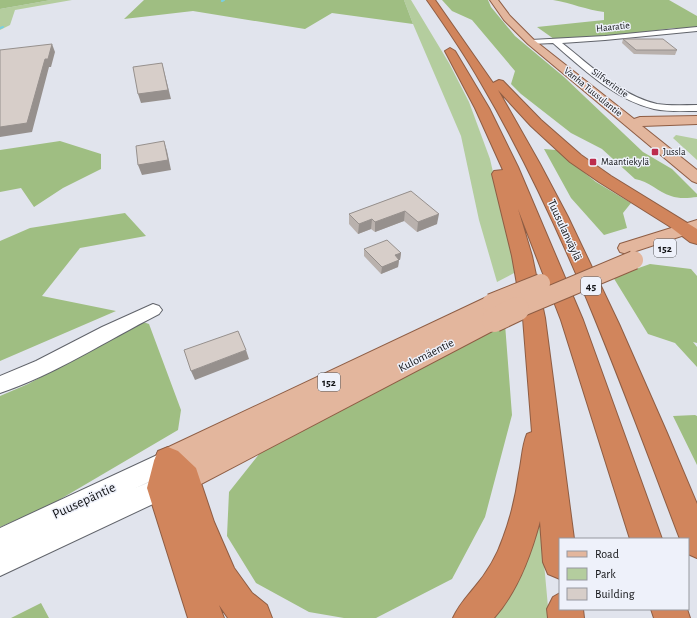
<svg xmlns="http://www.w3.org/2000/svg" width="697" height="618" viewBox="0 0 697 618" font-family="'Alegreya Sans',sans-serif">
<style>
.green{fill:#b4cd9e}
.forest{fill:#9fbe82}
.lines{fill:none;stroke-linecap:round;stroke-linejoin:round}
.stream{stroke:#79d0e1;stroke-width:2}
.minor-casing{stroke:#60636a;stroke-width:2}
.major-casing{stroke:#8e5d44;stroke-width:2}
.highway-casing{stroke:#8e5d44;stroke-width:2}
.minor{fill:#fff;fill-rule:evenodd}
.major{fill:#e3b69d;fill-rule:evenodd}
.highway{fill:#d1855c;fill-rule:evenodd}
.major-bridge-far1-casing{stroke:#8e5d44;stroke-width:20;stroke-linecap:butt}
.major-bridge-casing{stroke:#8e5d44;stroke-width:26;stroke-linecap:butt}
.major-bridge-far1{stroke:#e3b69d;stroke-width:18}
.major-bridge{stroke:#e3b69d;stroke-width:24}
.wall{fill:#b9b1ad}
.shaded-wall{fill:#96908d}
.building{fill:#d7cec9;stroke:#96908d}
.poi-dot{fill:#bc2c4c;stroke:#eef1fa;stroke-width:1.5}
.labels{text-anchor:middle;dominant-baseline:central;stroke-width:3;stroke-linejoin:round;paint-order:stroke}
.far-street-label{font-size:10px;fill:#121316;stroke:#eef1fa}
.far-poi-label{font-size:10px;fill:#121316;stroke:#eef1fa;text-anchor:start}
.shield{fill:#eef1fa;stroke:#54565a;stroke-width:1}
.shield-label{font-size:11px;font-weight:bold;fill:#121316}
.street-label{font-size:12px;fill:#121316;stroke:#eef1fa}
.near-street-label{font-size:14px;fill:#121316;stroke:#eef1fa}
</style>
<rect width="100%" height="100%" fill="#e1e4ed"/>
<path class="green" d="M51 0H72L15 10 10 25 0 30V9Z
M404 0H411L449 63 469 102 490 159 516 272 497 282 479 220 461 136 413 24Z
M676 135 697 139V160L673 138Z
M538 497 549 618H485Z"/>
<path class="forest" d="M0 0H51L0 9Z
M144 0H404L413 24 332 13 305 29 193 11 124 19Z
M442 0H488L491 7 515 36 564 77 643 152 672 169 697 194V197C689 198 679 199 671 196 658 192 649 181 635 179L602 149 571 133 521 94 511 84 515 71 472 20 452 11Z
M553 0H669L697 16V29L674 28 604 37 554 39 537 27 604 20V12C587 10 571 3 553 0Z
M60 141 101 154V169L63 188 34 207 21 188 0 192V150Z
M544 149 556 150 596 182 631 203 623 213 627 228 604 235 571 198Z
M125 213 146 236 80 248 42 296 116 311 0 361V241L30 228Z
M650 264 691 269 697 276V343L693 342 697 347V367L675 343 648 334 613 277Z
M143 322 149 324 181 410 178 430 47 507 0 527V396L28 384Z
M505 324 512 415 485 517 452 579 376 618H344L309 612 256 583 227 536 229 492 264 448Z
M695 415 697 416V465L673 416Z
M41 603 49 618H11Z"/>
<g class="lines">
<path class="stream" d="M222 1 224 0
M0 28 3 27"/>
<g class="minor-casing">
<path id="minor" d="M697 27V31L605 40 562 43C590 65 621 96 657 104 670 106 684 105 697 105V111C683 111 668 112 654 109 615 100 582 68 553 43L531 44 527 42 531 40 605 36Z
M153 304 159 306 162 310 159 314C106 341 56 374 0 393V376L36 361 102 327Z
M168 450 176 453 179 461 176 469 136 488 162 476 170 480 174 488 170 496 0 576V528Z"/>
</g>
<g class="major-casing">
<path id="major" d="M490 0H498L510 16 534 40 634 119 640 117 697 116V124L642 126 697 170V183L692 181 528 44 504 20Z
M697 220V231L627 254 620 252 618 248 620 244Z
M491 295 498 298 501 303 498 308 487 314 494 312 502 314 505 320 502 326 182 494 172 498 162 494 158 484 162 474 164 473 158 470 154 461 158 452Z"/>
</g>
<g class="highway-casing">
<path id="highway" d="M427 0H435L493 83 499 80 503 81 541 120 581 155 611 176 697 229V244L690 242 669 226 599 182 570 162 531 126 498 90 540 164 568 217 619 324 667 433 697 504V558L688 554V539H680C621 384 565 226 481 83 465 55 446 27 427 0Z
M450 48 455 51 489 108 518 167 583 320 662 539H630L561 320 518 209 532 256 545 318 574 539H560V579L548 574 543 562 540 521C531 555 518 591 494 618H453C459 605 465 599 474 588 486 574 497 556 503 538 511 517 516 495 519 473 522 459 522 446 527 434L532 432 523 318 512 256 492 174 494 171 503 170 475 108 445 51Z
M168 447 178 451 196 468 214 522 234 568 252 593 267 605 272 618H228L219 605 224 618H188L147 488 154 461 158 451Z
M560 593V609H583L584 618H548L547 609 553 597Z
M651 609H687L690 618H654Z"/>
</g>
<use href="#minor" class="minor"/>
<use href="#major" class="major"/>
<use href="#highway" class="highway"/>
<g class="major-bridge-far1-casing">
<path id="major-bridge-far1" d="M491 303 541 283
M515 310 634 260"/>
</g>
<g class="major-bridge-casing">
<path id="major-bridge" d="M494 320 517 309"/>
</g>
<use href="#major-bridge-far1" class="major-bridge-far1"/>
<use href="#major-bridge" class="major-bridge"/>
</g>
<path class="wall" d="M623 39 677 50 675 55 634 54 622 43Z
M411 191 437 224 417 232 404 221 375 232 371 229 358 234 349 224V214Z
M364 249 401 253 400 260H399L398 267 381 274 364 256Z"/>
<path class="shaded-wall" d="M52 44 55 52 51 67H49L32 132 0 137V127L45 59Z
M162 63 171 99 141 103 138 94Z
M164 141 167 151 171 170 142 175 138 165Z
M405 211 404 221 375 232V222Z
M439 214 437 224 417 232 418 222Z
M372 219 371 229 358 234 359 224Z
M401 253 400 260H399L398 267 381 274 382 267 395 255Z
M246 350 249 359 195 380 191 371Z"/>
<path class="building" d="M623 39H663L677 50H636Z
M52 44 48 59H45L27 123 0 127V50Z
M162 63 168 90 138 94 133 67Z
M164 141 168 160 138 165 136 146Z
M411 191 439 214 418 222 405 211 375 222 372 219 359 224 349 214Z
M387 240 401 253 395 255 399 260 382 267 364 249Z
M238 331 246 350 191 371 184 350Z"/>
<g class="poi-dot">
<rect x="651" y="148" width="8" height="8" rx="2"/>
<rect x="589" y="158" width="8" height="8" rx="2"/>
</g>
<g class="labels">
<g class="far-street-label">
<text transform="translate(613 27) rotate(-6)">Haaratie</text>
<text transform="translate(610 83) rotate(36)">Silfverintie</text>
<text transform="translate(593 92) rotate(39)">Vanha Tuusulantie</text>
</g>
<g class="far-poi-label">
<text x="663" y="152">Jussla</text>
<text x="601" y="162">Maantiekylä</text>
</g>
<g class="shield">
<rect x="654" y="239" width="22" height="18" rx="3"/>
<rect x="581" y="277" width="20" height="18" rx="3"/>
<rect x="318" y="373" width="22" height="18" rx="3"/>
</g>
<g class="shield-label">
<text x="665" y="248">152</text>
<text x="591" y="286">45</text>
<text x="329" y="382">152</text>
</g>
<g class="street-label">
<text transform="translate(565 230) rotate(65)">Tuusulanväylä</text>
<text transform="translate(426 355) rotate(-27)">Kulomäentie</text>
</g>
<g class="near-street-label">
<text transform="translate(84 501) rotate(-25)">Puusepäntie</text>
</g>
</g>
<rect x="559" y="538" width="130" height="72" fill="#eef1fa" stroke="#96989f"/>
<rect x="567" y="551" width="20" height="6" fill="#e3b69d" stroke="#96989f"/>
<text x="595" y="558" font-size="12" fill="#121316">Road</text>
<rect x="567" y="568" width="20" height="12" fill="#b4cd9e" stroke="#96989f"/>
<text x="595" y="578" font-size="12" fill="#121316">Park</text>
<rect x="567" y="588" width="20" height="12" fill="#d7cec9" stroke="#96989f"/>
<text x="595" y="598" font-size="12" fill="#121316">Building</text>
</svg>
